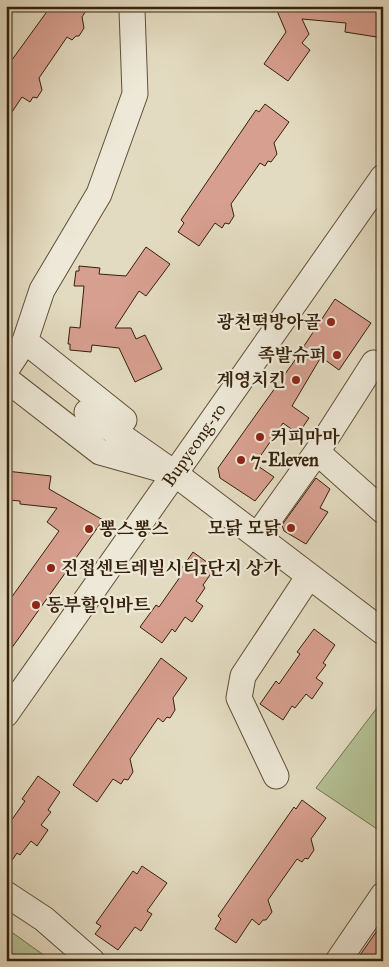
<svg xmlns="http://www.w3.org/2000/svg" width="389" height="967" viewBox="0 0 389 967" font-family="'IM FELL Great Primer','Noto Serif KR',serif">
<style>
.green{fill:#b3c094;stroke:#747050}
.building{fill:#d79f8f;stroke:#35210b}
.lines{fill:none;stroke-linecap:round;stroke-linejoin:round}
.minor-casing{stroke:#605038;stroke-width:27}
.minor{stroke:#ede8d7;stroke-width:25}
.poi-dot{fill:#8f2418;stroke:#ede8d7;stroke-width:2}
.labels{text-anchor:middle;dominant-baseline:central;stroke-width:4.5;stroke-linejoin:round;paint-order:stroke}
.poi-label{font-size:18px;font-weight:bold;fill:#35210b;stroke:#ede8d7;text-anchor:start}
.street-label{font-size:18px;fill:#35210b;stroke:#ede8d7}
</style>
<rect width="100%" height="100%" fill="#e3dbc1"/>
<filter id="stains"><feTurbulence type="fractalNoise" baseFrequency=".004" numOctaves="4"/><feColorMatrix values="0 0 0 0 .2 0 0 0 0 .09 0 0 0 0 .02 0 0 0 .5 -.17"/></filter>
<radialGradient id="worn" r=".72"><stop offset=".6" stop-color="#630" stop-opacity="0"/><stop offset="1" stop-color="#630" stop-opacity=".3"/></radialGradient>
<path class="green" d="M383 700V833L316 788Z
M10 931 52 961H6V932Z"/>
<path class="building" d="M51 6H89L82 17 84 28 79 36H76L72 40 67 37 39 78 42 90 37 98 33 97 30 102 22 97 6 121V68Z
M275 6 383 8V38L345 32 346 23 302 19 309 34 302 43 310 50 288 81 264 64 286 32Z
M265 104 289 122 274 143 277 154 271 162 268 161 265 166 260 163 231 204 234 216 229 224 225 223 222 228 215 223 199 246 178 232 184 223 181 220 256 110 259 112Z
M146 247 170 264 146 296 139 291 115 328H131L136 339 145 335 162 369 135 382 119 348 92 345 91 352 70 350V344H68L70 327 80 328 84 286H74L76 271H79V266L100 268 99 274 126 276Z
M335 299 371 323 339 370 321 357 292 406 309 418 298 434 283 423 255 464 274 477 255 501 220 478 218 468 305 346H304Z
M6 471 51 476 49 489 103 520 6 656V605L59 531 47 522 57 508 20 504V501L8 500 9 491H6Z
M316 478 330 489 320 508 328 512 306 544 284 531 282 525Z
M193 552 215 568 203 585 205 588 196 601 203 606 192 622 185 617 175 632 172 629 162 643 140 627 156 605 159 607 180 577 177 575Z
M314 629 335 645 323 663 326 665 316 678 323 683 312 699 306 694 295 708 292 706 283 720 260 704 276 681 279 684 300 654 297 652Z
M161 658 187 678 173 698 175 710 170 718 167 717 163 722 158 718 130 759 133 772 128 780 124 779 121 784 113 779 97 802 73 785Z
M38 776 60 792 48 810 51 812 41 825 48 830 37 846 31 841 20 855 17 853 6 869V828L25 801 22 799Z
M302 800 326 818 311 839 314 850 308 859 305 858 302 862 297 859 268 900 272 912 266 920H263L259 925 252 919 236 943 215 929 221 919 218 916 294 807 296 809Z
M142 866 167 883 147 911 152 914 141 931 135 927 118 950 95 934 101 926 96 923 133 871 137 874Z
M383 922V961H356Z"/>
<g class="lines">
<g class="minor-casing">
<path id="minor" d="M25 341 124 420
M374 363 317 452 257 536 383 632
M6 370 25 341 42 290 99 194 135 94 132 10 131 6
M6 379 100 452 157 468
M87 412 174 473 257 536
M317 452 383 511
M6 714 383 177
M276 776 239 698 243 676 309 576
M6 894 44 919 92 961
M338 961 383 895"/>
</g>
<use href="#minor" class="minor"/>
</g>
<g class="poi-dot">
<circle cx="331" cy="322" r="5"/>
<circle cx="337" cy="355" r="5"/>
<circle cx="296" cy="380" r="5"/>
<circle cx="260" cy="437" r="5"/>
<circle cx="241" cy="460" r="5"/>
<circle cx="291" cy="528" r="5"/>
<circle cx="89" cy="529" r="5"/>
<circle cx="51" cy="568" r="5"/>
<circle cx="36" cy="605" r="5"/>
</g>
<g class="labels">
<g class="poi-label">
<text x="321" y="322" text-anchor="end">광천떡방아골</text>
<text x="327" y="355" text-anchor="end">족발슈퍼</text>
<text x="286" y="380" text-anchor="end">계영치킨</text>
<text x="270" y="437">커피마마</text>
<text x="251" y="460">7-Eleven</text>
<text x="281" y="528" text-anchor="end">모닭 모닭</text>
<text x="99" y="529">뽕스뽕스</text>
<text x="61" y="568">진접센트레빌시티1단지 상가</text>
<text x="46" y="605">동부할인바트</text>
</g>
<g class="street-label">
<text transform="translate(194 445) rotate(-55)">Bupyeong-ro</text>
</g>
</g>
<rect width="389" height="967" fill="none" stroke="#e3dbc1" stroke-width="25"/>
<rect x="8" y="8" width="374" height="952" fill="none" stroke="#35210b" stroke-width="2.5"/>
<rect x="12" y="12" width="364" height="942" fill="none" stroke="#35210b"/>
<rect width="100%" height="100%" filter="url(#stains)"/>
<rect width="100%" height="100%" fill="url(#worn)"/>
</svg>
